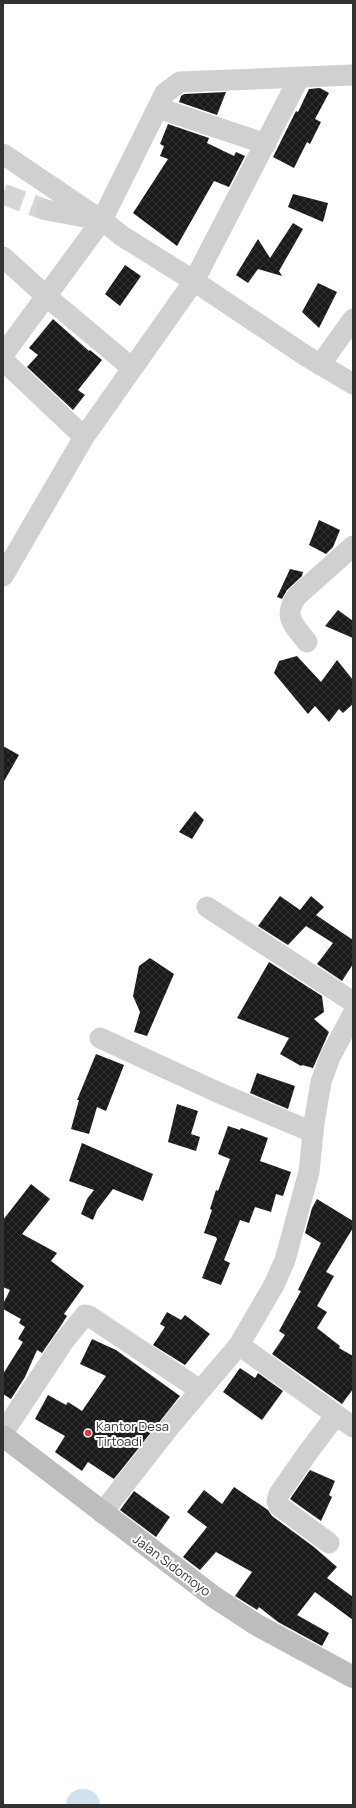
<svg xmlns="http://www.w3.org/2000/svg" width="356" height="1808" viewBox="0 0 356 1808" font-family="Manrope,sans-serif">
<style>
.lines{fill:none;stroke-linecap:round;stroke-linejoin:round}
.river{stroke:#cfe2ee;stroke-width:32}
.building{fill:url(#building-cross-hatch)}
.street-tunnel{stroke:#d6d6d6;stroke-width:21;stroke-dasharray:21 10;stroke-linecap:butt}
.street{stroke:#d0d0d0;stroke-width:21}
.secondary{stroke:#bdbdbd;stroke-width:22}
.poi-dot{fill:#e63946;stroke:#fff;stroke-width:1.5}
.labels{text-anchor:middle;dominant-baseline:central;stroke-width:4;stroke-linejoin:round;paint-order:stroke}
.poi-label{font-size:13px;fill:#333;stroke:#fff;text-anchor:start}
.street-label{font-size:13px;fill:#333;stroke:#fff}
</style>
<defs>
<pattern id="building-cross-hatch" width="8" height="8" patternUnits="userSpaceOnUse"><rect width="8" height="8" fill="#1a1a1a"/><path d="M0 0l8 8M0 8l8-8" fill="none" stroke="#333"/></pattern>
</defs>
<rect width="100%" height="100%" fill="#fff"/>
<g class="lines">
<path class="river" d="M82 1805H84"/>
</g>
<path class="building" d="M320 88 329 93 315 119 321 122 310 144 307 142 294 168 273 157 296 111 298 112 309 89Z
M226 92 217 115 179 102 181 96 184 94Z
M168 124 209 138 207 143 234 156 236 152 245 156 229 187 214 181 177 246 133 213 168 159 160 156 164 146 160 144Z
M293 194 328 203 323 222 288 207Z
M293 223 303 229 279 271 282 276 258 269 248 283 236 275 258 239 270 258Z
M125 265 141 276 120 306 105 294Z
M318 283 337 292 319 328 302 312Z
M53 319 89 351 90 350 102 360 78 390 85 395 73 410 27 367 38 355 29 348Z
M319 520 340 530 333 547 326 554 309 545Z
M290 569 303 572 302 576 287 590 282 599 277 597Z
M338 610 353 621V638L325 626Z
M297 656 321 682 337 660 353 680V704L343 713 339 709 329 722 315 706 308 714 274 673 279 661Z
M3 746 19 755 3 783Z
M195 811 204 820 192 839 179 832Z
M280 896 300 910 311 896 324 907 316 915 353 940V964L342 981 317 964 333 943 306 926 288 945 258 926Z
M150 958 174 974 147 1036 134 1032 140 1012 133 996 139 966Z
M269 962 322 996 324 1012 314 1019 329 1032 313 1068 302 1065 301 1066 280 1054 289 1038 237 1018Z
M96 1054 124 1065 106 1111 97 1107 89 1134 71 1129 79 1100H77Z
M257 1073 295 1086 288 1109 250 1093Z
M177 1104 198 1111 191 1134 200 1137 196 1151 168 1142Z
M228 1126 240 1130 241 1128 268 1138 260 1161 291 1172 283 1196 276 1194 271 1212 255 1207 249 1223 240 1220 224 1260 230 1263 221 1285 202 1278 217 1239 216 1237 204 1233 212 1210 210 1209 216 1190 218 1191 230 1159 218 1154Z
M82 1143 153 1174 143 1201 113 1189 97 1210 93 1220 81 1214 87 1199 94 1190 69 1181Z
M31 1184 50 1199 22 1234 57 1253 51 1261 84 1286 64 1314 67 1316 62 1324 42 1353 37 1350 25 1377 11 1399 3 1394V1374L23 1342 18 1339 25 1327 19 1323 21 1319 3 1309V1304L10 1290 3 1287V1220Z
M317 1199 353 1221V1228L326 1272 334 1276 317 1306 327 1312 317 1328 340 1346 339 1348 353 1356V1389L342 1404 272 1354 285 1335 279 1331 301 1291 298 1290 321 1243 305 1233 312 1208Z
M167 1312 181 1320 185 1315 210 1334 185 1365 153 1345 165 1327 160 1324Z
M92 1339 116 1350 180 1396 114 1479 88 1462 82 1471 55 1452 65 1436 35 1419 48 1395 66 1405 68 1402 82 1411 106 1376 80 1364Z
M240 1368 255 1378 258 1373 283 1391 262 1420 223 1392Z
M310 1470 335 1481 329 1495 332 1497 321 1521 290 1499Z
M234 1487 268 1510 272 1516 314 1547 337 1567 327 1578 353 1597V1620L315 1592 297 1615 329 1633 322 1646 278 1622 259 1607 257 1610 235 1596 252 1572 216 1552 200 1570 183 1557 207 1527 187 1512 204 1490 222 1504Z
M134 1491 170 1517 156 1537 120 1510Z"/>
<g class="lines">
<path class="street-tunnel" d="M3 194 46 210"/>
<path class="street" d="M158 108 266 144
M3 154 95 216
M46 210 102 220 122 236 194 281 306 356 353 384
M3 257 46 296 132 368
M3 355 102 220 165 93 180 82 353 75
M3 360 84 437
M320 365 353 319
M3 576 84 437 194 281 299 78
M307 642C294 625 282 617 297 596L353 546
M207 907 353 1002
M100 1038 217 1092 312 1132
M239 1345 353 1427
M3 1433 64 1341 85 1315 89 1316 200 1390
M102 1513 171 1425 239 1345 274 1285 285 1260 309 1172 314 1123 321 1082 330 1057 353 1014
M329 1543 279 1506 277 1501 279 1494 306 1455 336 1415"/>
<path class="secondary" d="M3 1436 214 1597 257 1625 353 1677"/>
</g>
<circle class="poi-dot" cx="88" cy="1433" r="4"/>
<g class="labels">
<g class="poi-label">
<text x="96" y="1426">Kantor Desa<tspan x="96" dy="15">Tirtoadi</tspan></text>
</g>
<g class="street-label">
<text transform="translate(172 1565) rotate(37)">Jalan Sidomoyo</text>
</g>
</g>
<rect width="356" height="1808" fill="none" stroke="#333333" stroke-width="8"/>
</svg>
